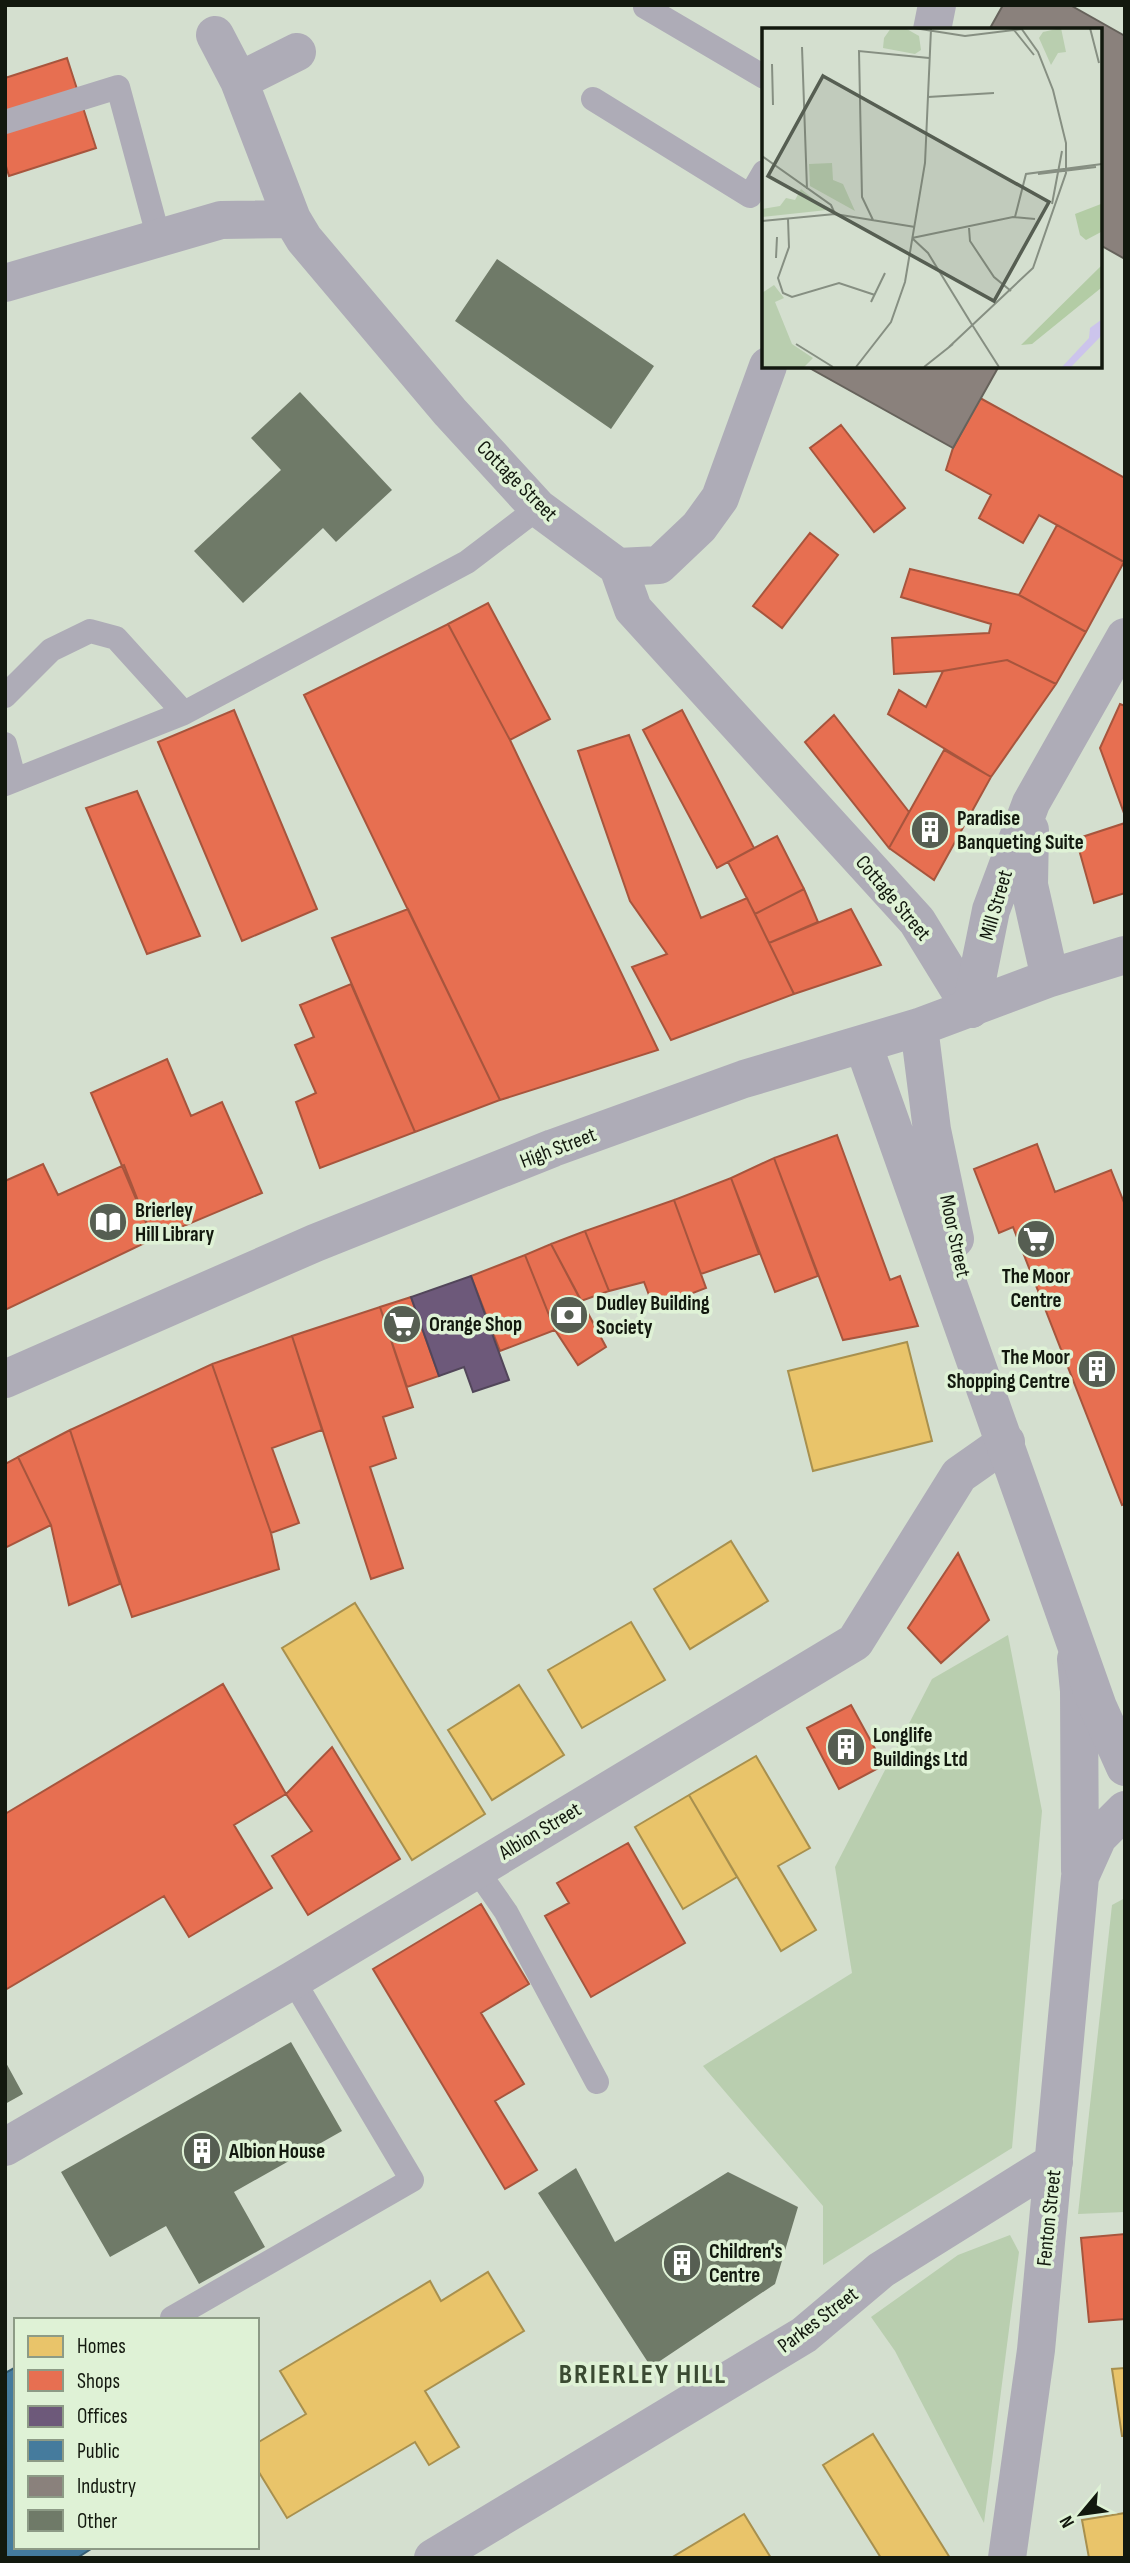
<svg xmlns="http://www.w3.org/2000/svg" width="1130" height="2563" viewBox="0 0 1130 2563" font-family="'Sofia Sans Condensed',sans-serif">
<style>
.green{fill:#b9ceaf}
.homes{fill:#e9c46a;stroke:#a8904e;stroke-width:2}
.shops{fill:#e76f51;stroke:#a7553d;stroke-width:2}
.offices{fill:#6d597a;stroke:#52465a;stroke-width:2}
.public{fill:#457b9d;stroke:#365d72;stroke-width:2}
.industry{fill:#8a817c;stroke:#66625b;stroke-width:2}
.building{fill:#6f7a68}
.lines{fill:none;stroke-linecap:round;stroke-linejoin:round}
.service{stroke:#aeacb7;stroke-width:24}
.minor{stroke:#aeacb7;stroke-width:38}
.tertiary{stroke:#aeacb7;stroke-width:38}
.labels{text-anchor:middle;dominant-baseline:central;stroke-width:7;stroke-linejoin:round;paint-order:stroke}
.street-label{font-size:21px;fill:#12180e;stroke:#dff2d6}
.poi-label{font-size:21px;font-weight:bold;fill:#12180e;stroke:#dff2d6;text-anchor:start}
.district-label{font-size:28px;font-weight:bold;letter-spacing:2px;fill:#3a4a32;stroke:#dff2d6}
.inset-road{fill:none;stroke:#868f82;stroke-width:2}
.view{fill:#565e52;fill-opacity:0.15;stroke:#565e52;stroke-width:3.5}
.inset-edge{fill:none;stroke:#12180e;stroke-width:3.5}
</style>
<rect width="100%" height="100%" fill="#d4dfcf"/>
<path class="green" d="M1008 1635 1042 1811 1012 2148 823 2265V2206L703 2066 852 1973 835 1867 932 1679Z
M1125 1898V2212L1078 2214 1112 1905Z
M1010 2235 1019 2252 984 2523 895 2351 871 2317 958 2255Z"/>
<path class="homes" d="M907 1342 932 1441 813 1471 788 1371Z
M731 1541 768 1601 690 1649 654 1589Z
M355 1603 485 1814 412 1860 282 1648Z
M631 1622 665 1680 582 1728 548 1670Z
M519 1685 564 1755 492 1800 448 1730Z
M756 1756 810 1848 778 1866 816 1930 781 1951 689 1795Z
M689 1795 737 1877 683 1909 635 1827Z
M488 2272 524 2331 425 2391 459 2447 429 2465 415 2442 287 2518 257 2469V2443L306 2414 280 2371 430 2281 441 2301Z
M1125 2368V2436H1122L1112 2369Z
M873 2434 950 2558H881L823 2465Z
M1125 2513V2558H1089L1082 2520Z
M744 2514 771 2558H671Z"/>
<path class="shops" d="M67 58 96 148 9 176 5 163V78Z
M980 398 1125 478 1124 562 1039 515 1023 543 979 518 991 495 946 470 953 448Z
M841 425 905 508 874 532 810 448Z
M1057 525 1124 562 1086 632 1019 595Z
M810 533 838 555 782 628 753 606Z
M910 569 1019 595 1086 632 1056 684 1007 660 943 671 894 674 892 638 989 633 991 624 901 597Z
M488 603 550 719 510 740 448 624Z
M448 624 510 740 658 1050 500 1100 304 695Z
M1007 660 1056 684 991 777 888 714 899 690 926 707 943 671Z
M1120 704 1125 706V816L1100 748Z
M234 710 317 909 242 941 158 742Z
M682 710 754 848 717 868 643 730Z
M834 715 909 812 889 848 805 742Z
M629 735 701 918 747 898 794 994 671 1040 632 967 667 954 630 901 578 751Z
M944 750 991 777 934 880 889 848Z
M137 791 200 936 147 954 86 808Z
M1125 823V893L1094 903 1076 839Z
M777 836 804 889 755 914 728 862Z
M804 889 818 922 769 943 755 914Z
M408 909 500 1100 415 1132 332 938Z
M851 909 881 965 794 994 769 943Z
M351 984 415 1132 320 1168 296 1102 316 1093 295 1045 314 1037 300 1005Z
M167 1059 191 1116 222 1102 262 1193 153 1239 91 1093Z
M837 1135 890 1280 900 1276 918 1326 843 1340 774 1158Z
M1037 1144 1055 1192 1111 1170 1125 1205V1504L1122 1505 1013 1227 999 1233 974 1169Z
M774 1158 818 1276 775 1292 731 1178Z
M43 1164 58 1195 124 1165 153 1239 5 1310V1181Z
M731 1178 759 1254 701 1274 674 1200Z
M674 1200 706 1288 654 1308 644 1282 609 1291 585 1231Z
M585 1231 609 1291 581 1301 551 1244Z
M551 1244 606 1347 578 1365 555 1330 525 1255Z
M525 1255 555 1330 500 1351 471 1276Z
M411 1297 439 1376 407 1387 380 1307Z
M380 1307 413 1407 383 1417 396 1458 370 1467 403 1568 371 1579 292 1336Z
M292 1336 322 1430 272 1448 299 1523 271 1533 212 1364Z
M212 1364 271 1533 279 1569 132 1617 70 1430Z
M70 1430 120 1584 69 1605 51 1525 18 1457Z
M18 1457 51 1525 5 1548V1464Z
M958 1553 989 1620 941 1663 908 1628Z
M223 1684 286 1794 234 1825 272 1888 189 1937 164 1896 5 1990V1814Z
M851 1705 884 1765 839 1789 807 1728Z
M332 1747 400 1859 308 1915 272 1856 312 1831 286 1794Z
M628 1843 685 1943 591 1997 545 1916 569 1903 557 1883Z
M481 1904 529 1984 481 2013 524 2084 495 2101 537 2170 505 2189 373 1969Z
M1125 2234V2319L1089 2322 1081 2238Z"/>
<path class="offices" d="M471 1276 509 1380 473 1392 464 1367 439 1376 411 1297Z"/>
<path class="public" d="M16 2367V2547H94L77 2558H5V2373Z"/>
<path class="industry" d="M1003 5H1070L1125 36V259L1100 245V30H989Z
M806 366H999L953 448Z"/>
<path class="building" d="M497 259 654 366 611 429 455 321Z
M300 392 392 490 336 542 323 528 243 603 194 551 281 470 251 438Z
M291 2042 342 2131 234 2192 265 2247 199 2284 166 2226 110 2257 61 2172Z
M5 2061 23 2094 5 2104Z
M576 2168 615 2242 728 2172 798 2207 775 2284 651 2367 538 2193Z"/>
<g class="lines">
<path class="service" d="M645 7 764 77
M593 99 750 196 764 172
M5 122 118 87 159 239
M5 696 51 650 90 631 116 638 184 713
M5 744 14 778
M5 784 184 713 467 562 538 508
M476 1869 506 1912 597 2082
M172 2318 412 2180 293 1980"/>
<path class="minor" d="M932 30 937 5
M215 35 239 81 292 219 304 239 450 412 538 508 618 567 633 609 917 921 971 1009
M239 81 297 52
M5 283 221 220 292 219
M618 567 659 565 699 527 720 498 768 366
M1076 1659 1079 1691 1080 1871
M5 2147 293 1980 855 1642 959 1475 1006 1442
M433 2558 804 2335 881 2270 1054 2162
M1007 2558 1036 2350 1080 1877 1098 1837 1125 1810"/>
<path class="tertiary" d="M1030 830 1029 885 1050 978
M971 1009 991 910 1031 803 1125 637
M919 1027 932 1130 955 1239
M863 1044 1098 1707 1125 1767
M5 1379 315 1243 553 1148 744 1079 919 1027 1050 978 1125 955"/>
</g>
<defs>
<g id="building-disc" transform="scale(2.0125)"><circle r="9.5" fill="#565e52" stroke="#dff2d6"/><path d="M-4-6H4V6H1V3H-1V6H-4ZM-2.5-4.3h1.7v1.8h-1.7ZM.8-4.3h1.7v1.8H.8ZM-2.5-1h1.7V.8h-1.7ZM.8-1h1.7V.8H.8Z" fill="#fff"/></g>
<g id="library-disc" transform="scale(2.0125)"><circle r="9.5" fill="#565e52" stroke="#dff2d6"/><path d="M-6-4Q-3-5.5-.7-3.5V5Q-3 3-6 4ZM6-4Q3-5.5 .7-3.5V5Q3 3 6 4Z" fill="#fff"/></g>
<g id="supermarket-disc" transform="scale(2.0125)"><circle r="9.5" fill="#565e52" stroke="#dff2d6"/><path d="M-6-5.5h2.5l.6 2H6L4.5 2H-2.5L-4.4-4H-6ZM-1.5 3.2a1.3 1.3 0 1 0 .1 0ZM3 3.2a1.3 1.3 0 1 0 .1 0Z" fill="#fff"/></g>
<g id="bank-disc" transform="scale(2.0125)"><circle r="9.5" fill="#565e52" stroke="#dff2d6"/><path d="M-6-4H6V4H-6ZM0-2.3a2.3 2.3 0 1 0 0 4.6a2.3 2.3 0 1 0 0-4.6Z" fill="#fff"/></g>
</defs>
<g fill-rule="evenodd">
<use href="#building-disc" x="930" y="830"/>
<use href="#library-disc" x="108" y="1222"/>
<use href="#supermarket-disc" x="1036" y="1239"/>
<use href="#bank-disc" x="569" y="1315"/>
<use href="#supermarket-disc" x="402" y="1324"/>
<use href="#building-disc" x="1097" y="1369"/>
<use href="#building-disc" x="846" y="1747"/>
<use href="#building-disc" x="202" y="2151"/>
<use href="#building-disc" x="682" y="2263"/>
</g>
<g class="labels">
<g class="street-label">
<text transform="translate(517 481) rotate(45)">Cottage Street</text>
<text transform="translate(893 898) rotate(50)">Cottage Street</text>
<text transform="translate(996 905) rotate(-74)">Mill Street</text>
<text transform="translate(558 1148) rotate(-21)">High Street</text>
<text transform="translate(955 1236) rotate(78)">Moor Street</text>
<text transform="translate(540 1831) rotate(-31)">Albion Street</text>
<text transform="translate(1049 2218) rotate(-84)">Fenton Street</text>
<text transform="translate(818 2320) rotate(-37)">Parkes Street</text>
</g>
<g class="poi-label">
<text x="957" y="818">Paradise<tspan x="957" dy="24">Banqueting Suite</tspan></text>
<text x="135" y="1210">Brierley<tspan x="135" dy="24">Hill Library</tspan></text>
<text x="1036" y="1276" text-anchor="middle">The Moor<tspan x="1036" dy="24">Centre</tspan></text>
<text x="596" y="1303">Dudley Building<tspan x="596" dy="24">Society</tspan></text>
<text x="429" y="1324">Orange Shop</text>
<text x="1070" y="1357" text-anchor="end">The Moor<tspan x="1070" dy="24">Shopping Centre</tspan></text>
<text x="873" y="1735">Longlife<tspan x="873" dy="24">Buildings Ltd</tspan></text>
<text x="229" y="2151">Albion House</text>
<text x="709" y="2251">Children's<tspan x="709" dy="24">Centre</tspan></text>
</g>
<g class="district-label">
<text x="643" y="2374">BRIERLEY HILL</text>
</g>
</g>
<g transform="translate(762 28)">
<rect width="340" height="340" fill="#d4dfcf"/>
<path d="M129 0H143L157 8 159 22 153 26 121 20 122 10ZM299 0 304 24 296 25 289 37 277 10 281 4ZM70 135 71 152 81 156 93 183 48 158 47 136ZM39 161 65 182 0 189V181L18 178 24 170 33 172ZM12 257 22 270 13 274 30 316 51 330 42 339H0V265Z" fill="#b9ceaf"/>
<path d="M339 176V204L324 212 318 207 313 186ZM339 238V260L270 316 259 317Z" fill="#b3cca5"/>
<path d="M339 292V308L309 339H300L327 310 328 300Z" fill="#ccc4ec"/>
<path class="inset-road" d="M152 0 203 8 260 1M328 0 337 35M252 2 272 27M40 19 45 161M10 36 11 77M166 69 232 65M0 128 69 177 73 186M276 146 334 139M290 176 300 123M253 189 264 146 340 136M26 191 27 219 16 250 21 265 30 269 77 255 113 267M111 192 100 169 97 23 167 30M0 193 73 186 153 199M207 200 208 213 232 249 249 263M150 210 251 189 273 191M150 210 166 225 209 295M14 230 15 209M109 274 123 245M209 295 237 339M34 316 71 339M187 319 271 240 304 145V115L291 62 276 24 259 0M94 339 129 294 143 254 163 135 169 1M162 339 191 316"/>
<path class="view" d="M61 48 287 174 232 273 6 148Z"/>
<rect width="340" height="340" class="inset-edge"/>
</g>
<rect width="1130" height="2563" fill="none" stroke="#12180e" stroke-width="14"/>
<rect x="14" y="2318" width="245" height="231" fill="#dff2d6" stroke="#8d9b86" stroke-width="2"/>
<rect x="28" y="2336" width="35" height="21" fill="#e9c46a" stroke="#8d9b86" stroke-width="2"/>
<text x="77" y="2353" font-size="21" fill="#12180e">Homes</text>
<rect x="28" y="2370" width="35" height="21" fill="#e76f51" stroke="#8d9b86" stroke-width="2"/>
<text x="77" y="2388" font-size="21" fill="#12180e">Shops</text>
<rect x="28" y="2406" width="35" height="21" fill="#6d597a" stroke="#8d9b86" stroke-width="2"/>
<text x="77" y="2423" font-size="21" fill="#12180e">Offices</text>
<rect x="28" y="2440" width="35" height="21" fill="#457b9d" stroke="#8d9b86" stroke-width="2"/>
<text x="77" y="2458" font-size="21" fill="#12180e">Public</text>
<rect x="28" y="2476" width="35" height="21" fill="#8a817c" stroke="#8d9b86" stroke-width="2"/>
<text x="77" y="2493" font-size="21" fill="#12180e">Industry</text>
<rect x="28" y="2510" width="35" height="21" fill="#6f7a68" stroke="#8d9b86" stroke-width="2"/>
<text x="77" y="2528" font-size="21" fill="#12180e">Other</text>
<g transform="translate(1081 2514) rotate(241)" stroke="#dff2d6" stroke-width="5" paint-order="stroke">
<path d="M0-5L12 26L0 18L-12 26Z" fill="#12180e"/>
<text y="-10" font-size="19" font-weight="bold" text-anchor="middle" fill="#12180e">N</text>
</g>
</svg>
